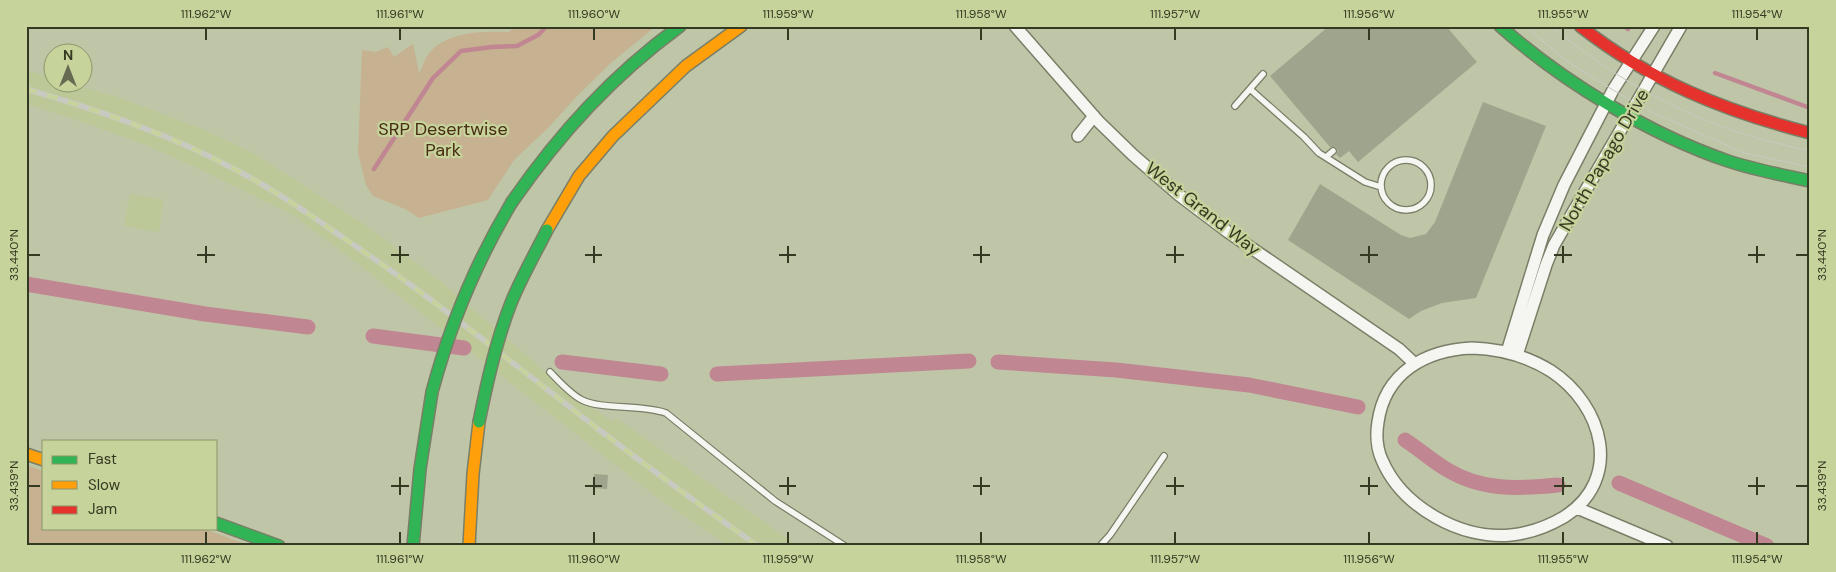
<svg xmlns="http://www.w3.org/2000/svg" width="1836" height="572" viewBox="0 0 1836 572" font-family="'DM Sans',sans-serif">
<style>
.built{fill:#bdc898}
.green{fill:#c6b190}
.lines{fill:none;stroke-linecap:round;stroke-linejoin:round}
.stream{stroke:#c08692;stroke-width:4.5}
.canal{stroke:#c08692;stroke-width:15}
.building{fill:#9fa48d}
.lane-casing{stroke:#797e66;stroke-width:8}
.street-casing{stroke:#797e66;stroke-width:14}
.fast-casing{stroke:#797e66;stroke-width:14}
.slow-casing{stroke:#797e66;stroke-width:14}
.jam-casing{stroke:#797e66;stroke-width:14}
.lane{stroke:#f5f6f2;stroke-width:5.5}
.street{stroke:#f5f6f2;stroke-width:11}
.fast{stroke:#30b455;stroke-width:11}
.slow{stroke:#ff9f0a;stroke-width:11}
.jam{stroke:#e5322d;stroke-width:11}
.tram{stroke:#c8c9c0;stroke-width:1}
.rail-casing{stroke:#c8c9c0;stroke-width:5.5}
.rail{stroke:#c6d39b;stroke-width:4;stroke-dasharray:11;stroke-linecap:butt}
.fast-bridge-casing{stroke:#797e66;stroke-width:14;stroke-linecap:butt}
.fast-bridge{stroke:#30b455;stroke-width:11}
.ticks{fill:none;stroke:#343922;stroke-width:2}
.labels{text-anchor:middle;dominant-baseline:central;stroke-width:4.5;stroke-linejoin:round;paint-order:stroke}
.park-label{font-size:18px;fill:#492c13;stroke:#c6d39b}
.street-label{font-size:18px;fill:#343922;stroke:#c6d39b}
.neatline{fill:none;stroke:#343922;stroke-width:2}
.ticks-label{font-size:12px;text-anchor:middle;fill:#343922}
</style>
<rect width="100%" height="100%" fill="#bfc6a8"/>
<path class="built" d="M26 70 52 78V82L67 83 115 96 205 130 255 154 368 227 439 280 567 391 612 421 616 418 798 546H729L658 498 371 274 293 215 193 166 146 145 77 120 26 104Z
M130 194 164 200 159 232 124 226Z"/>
<path class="green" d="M515 26H656L612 62 578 95 549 127 514 160 488 200 419 218 405 209 373 196 366 185 358 153 362 50 376 52 388 47 394 57 413 44 419 73C423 67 425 57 430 52 449 31 483 31 509 32Z
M26 465 44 471V528H202L250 546H31L26 544Z"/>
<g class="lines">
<path class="stream" d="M1624 26 1628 29
M1715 73 1810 108
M374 169 433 78 461 51 492 47 517 46 538 35 547 26"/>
<path class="canal" d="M26 284 205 314 308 327
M373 336 464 348
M562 362 661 374
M998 362 1116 370 1249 385 1358 407
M717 374 969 361
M1405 440C1419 449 1432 461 1446 469 1481 491 1519 489 1558 485
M1619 483 1767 546"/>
</g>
<path class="building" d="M1329 26H1446L1477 62 1358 162 1349 151 1340 158 1336 154 1338 151 1336 148 1330 147 1270 76Z
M1483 102 1546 126 1476 298 1442 303 1421 311 1409 319 1288 240 1320 184 1401 235 1410 238 1426 234 1435 222Z
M594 474 608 475 607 489 593 488Z"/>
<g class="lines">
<g class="lane-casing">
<path id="lane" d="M1250 89 1304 137 1319 153 1365 182 1381 187
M1235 106 1263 74
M1326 157 1333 151
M1381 185a25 25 0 1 1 50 0a25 25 0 1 1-50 0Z
M550 372C559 381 570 394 582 400 602 410 641 404 666 413L775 501 845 546
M1100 546 1110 535 1164 456"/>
</g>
<g class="street-casing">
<path id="street" d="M1015 26 1099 122 1133 155 1179 195 1228 232 1399 349 1415 364
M1078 136 1094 116
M1472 348C1501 349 1527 356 1551 371 1603 405 1624 479 1564 517 1547 527 1530 533 1511 535 1461 540 1402 507 1382 460 1377 449 1376 434 1378 422 1385 373 1425 350 1472 348Z
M1507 352 1543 235 1564 185 1613 90 1654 26
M1517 355 1546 265 1554 245 1681 26
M1577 508 1667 546"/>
</g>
<g class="fast-casing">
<path id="fast" d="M1500 26C1563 82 1649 134 1728 161 1755 170 1783 175 1810 181
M512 202C560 133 612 76 680 26
M216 523 279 546
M413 546 420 469 432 392"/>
</g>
<g class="slow-casing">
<path id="slow" d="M547 230 579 176 613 136 686 66 741 26
M26 454 44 460
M469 546 473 474 479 422"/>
</g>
<g class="jam-casing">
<path id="jam" d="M1580 26C1650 81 1724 111 1810 133"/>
</g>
<use href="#lane" class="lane"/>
<use href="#street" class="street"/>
<use href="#fast" class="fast"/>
<use href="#slow" class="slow"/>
<use href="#jam" class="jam"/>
<path class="tram" d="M1525 26 1565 60 1613 90 1654 113 1744 153 1810 167
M1551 26C1608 74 1676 113 1747 135 1767 141 1789 146 1810 151"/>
<g class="rail-casing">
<path id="rail" d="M26 89C98 110 172 135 238 171 276 191 312 216 348 241 416 286 479 337 544 387 614 442 685 495 758 546"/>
</g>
<use href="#rail" class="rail"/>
<g class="fast-bridge-casing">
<path id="fast-bridge" d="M432 392C450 325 476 262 512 202
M479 422C487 382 496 341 511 303 521 278 535 254 547 230"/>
</g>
<use href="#fast-bridge" class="fast-bridge"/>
</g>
<path class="ticks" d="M206 28V40M400 28V40M594 28V40M788 28V40M981 28V40M1175 28V40M1369 28V40M1563 28V40M1757 28V40M206 246V263M400 246V263M594 246V263M788 246V263M981 246V263M1175 246V263M1369 246V263M1563 246V263M1757 246V263M28 255H40M197 255H215M391 255H409M585 255H602M779 255H796M973 255H990M1166 255H1184M1360 255H1378M1554 255H1572M1748 255H1765M1796 255H1808M400 477V495M594 477V495M788 477V495M981 477V495M1175 477V495M1369 477V495M1563 477V495M1757 477V495M28 486H40M391 486H409M585 486H602M779 486H796M973 486H990M1166 486H1184M1360 486H1378M1554 486H1572M1748 486H1765M1796 486H1808M206 532V544M400 532V544M594 532V544M788 532V544M981 532V544M1175 532V544M1369 532V544M1563 532V544M1757 532V544"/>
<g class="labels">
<g class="park-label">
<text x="443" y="129">SRP Desertwise<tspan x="443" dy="21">Park</tspan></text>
</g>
<g class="street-label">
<text transform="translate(1604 160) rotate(-60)">North Papago Drive</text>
<text transform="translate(1203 209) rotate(38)">West Grand Way</text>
</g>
</g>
<rect width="1836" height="572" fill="none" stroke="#c6d39b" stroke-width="55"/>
<rect x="42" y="440" width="175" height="90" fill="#c6d39b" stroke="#8c956b"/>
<rect x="52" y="456" width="25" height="8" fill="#30b455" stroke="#8c956b"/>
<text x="88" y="464" font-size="15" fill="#343922">Fast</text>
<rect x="52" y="481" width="25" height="8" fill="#ff9f0a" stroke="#8c956b"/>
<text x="88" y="490" font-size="15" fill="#343922">Slow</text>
<rect x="52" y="506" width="25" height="8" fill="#e5322d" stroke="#8c956b"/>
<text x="88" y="514" font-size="15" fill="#343922">Jam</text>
<g transform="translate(68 68)"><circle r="24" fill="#c6d39b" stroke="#8c956b"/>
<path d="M0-4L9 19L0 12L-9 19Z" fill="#656a51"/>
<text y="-8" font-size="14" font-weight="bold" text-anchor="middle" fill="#343922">N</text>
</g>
<rect x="28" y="28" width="1780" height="516" class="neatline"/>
<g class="ticks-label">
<text x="206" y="18">111.962°W</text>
<text x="400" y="18">111.961°W</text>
<text x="594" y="18">111.960°W</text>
<text x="788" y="18">111.959°W</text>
<text x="981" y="18">111.958°W</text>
<text x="1175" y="18">111.957°W</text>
<text x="1369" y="18">111.956°W</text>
<text x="1563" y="18">111.955°W</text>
<text x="1757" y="18">111.954°W</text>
<text transform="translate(14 255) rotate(-90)" y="4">33.440°N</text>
<text transform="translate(1822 255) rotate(-90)" y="4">33.440°N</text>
<text transform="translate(14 486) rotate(-90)" y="4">33.439°N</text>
<text transform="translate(1822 486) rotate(-90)" y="4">33.439°N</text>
<text x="206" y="563">111.962°W</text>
<text x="400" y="563">111.961°W</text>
<text x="594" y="563">111.960°W</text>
<text x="788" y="563">111.959°W</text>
<text x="981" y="563">111.958°W</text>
<text x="1175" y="563">111.957°W</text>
<text x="1369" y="563">111.956°W</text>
<text x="1563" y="563">111.955°W</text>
<text x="1757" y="563">111.954°W</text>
</g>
</svg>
